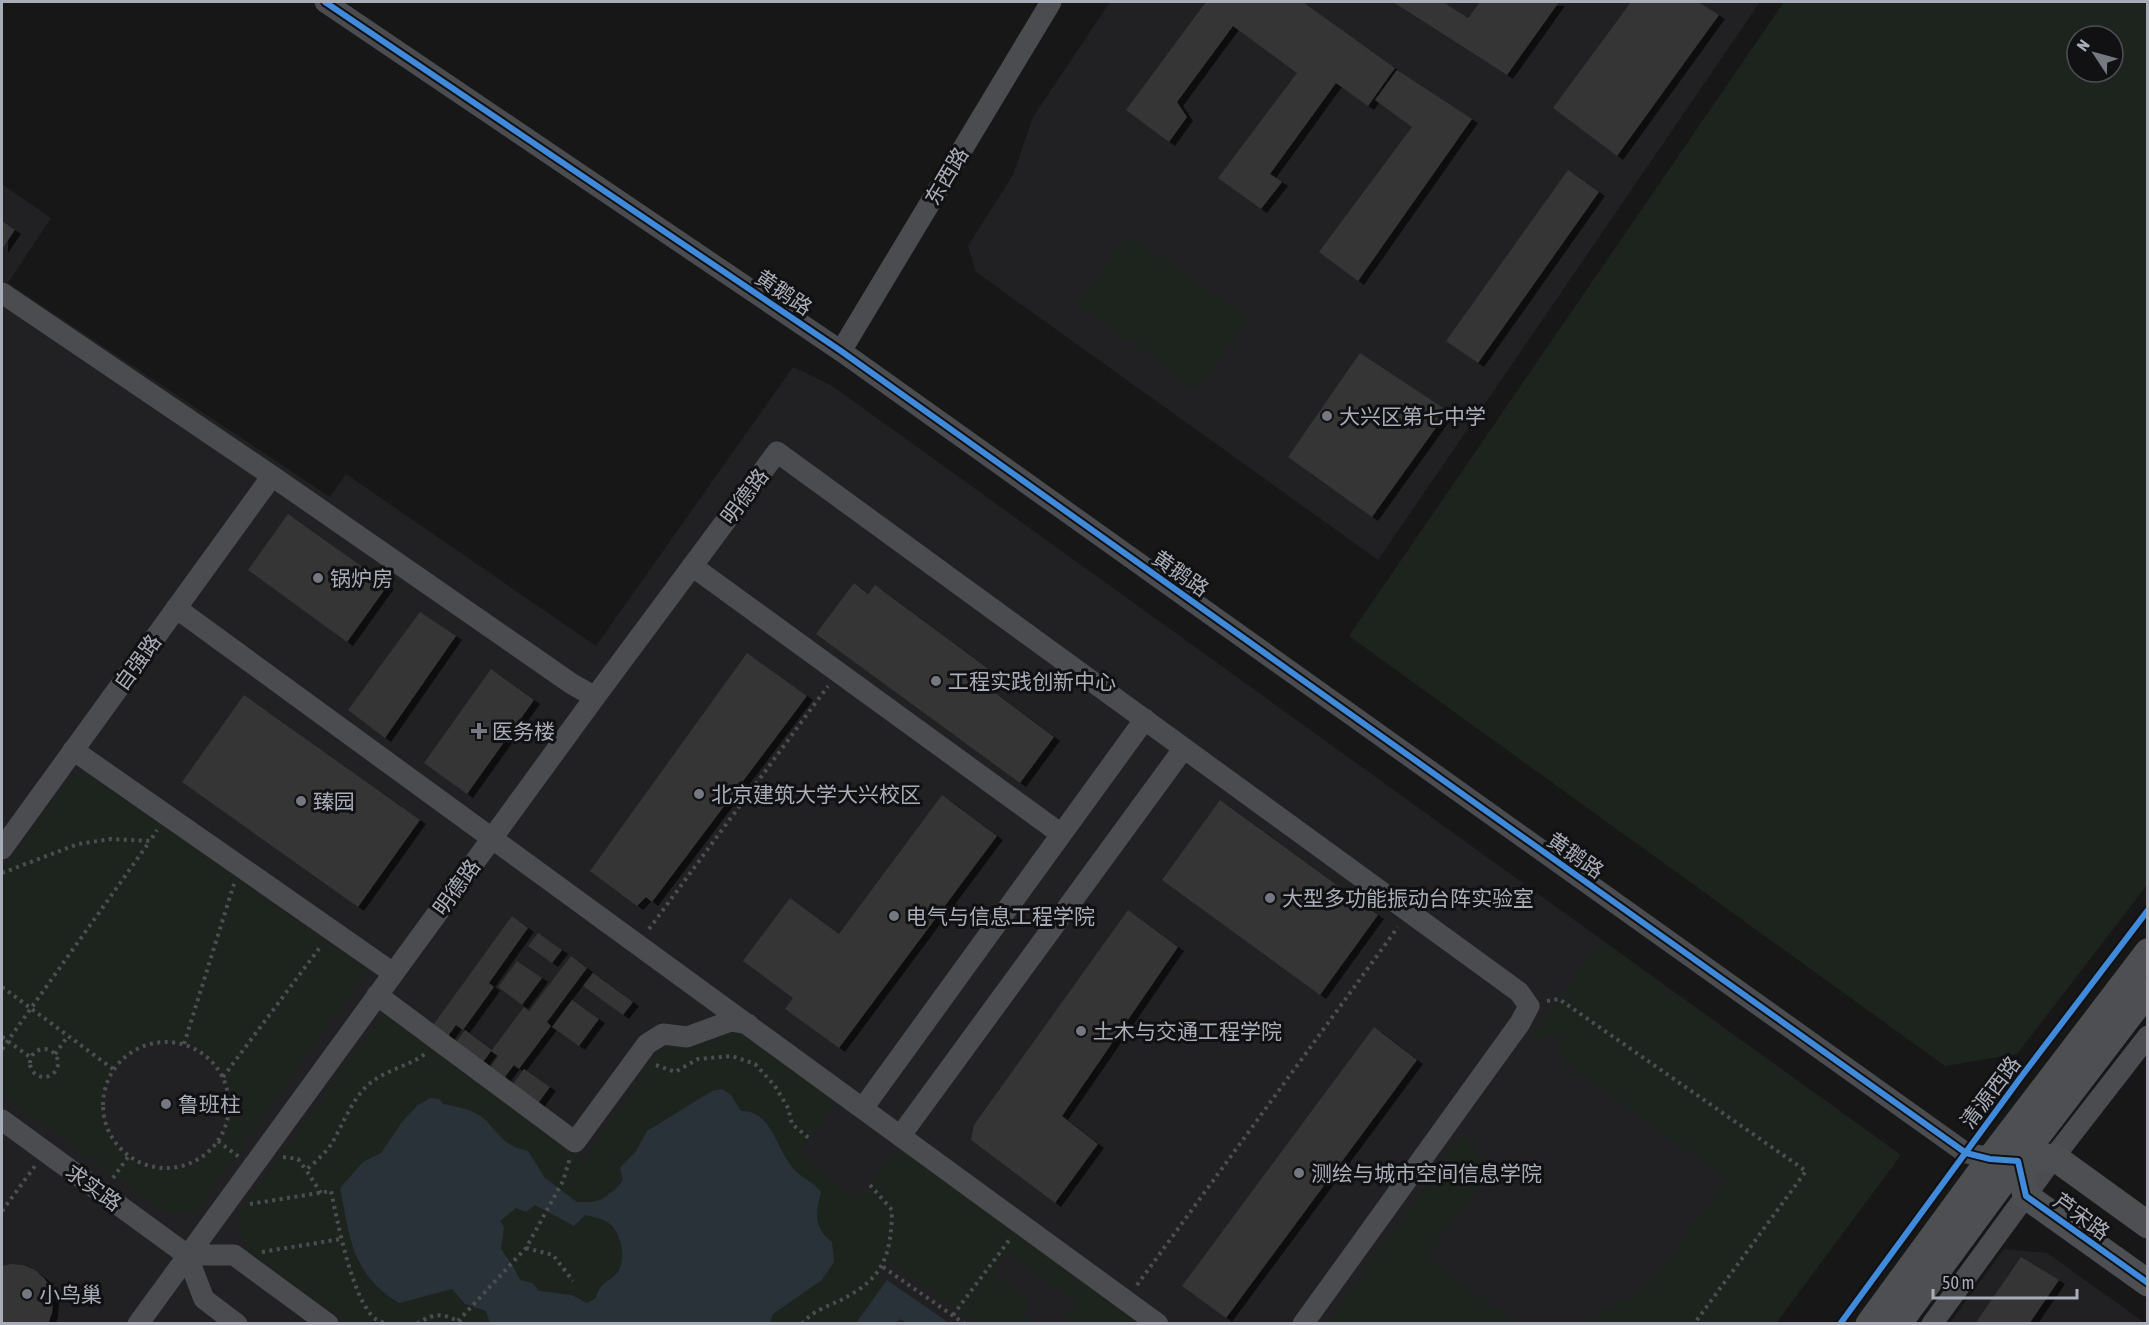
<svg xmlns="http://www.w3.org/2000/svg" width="2149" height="1325" viewBox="0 0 2149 1325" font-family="'Asap Condensed','Noto Sans SC',sans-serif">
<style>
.built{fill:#212123}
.green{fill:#1d241e;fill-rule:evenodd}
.water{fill:#2a3239;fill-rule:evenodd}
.building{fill:#353536;filter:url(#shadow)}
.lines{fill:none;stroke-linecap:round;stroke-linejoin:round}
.path{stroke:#4d4e52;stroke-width:4;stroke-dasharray:3 4.5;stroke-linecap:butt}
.minor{stroke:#4b4c50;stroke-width:21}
.major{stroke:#4d4f52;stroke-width:27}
.cycleway-casing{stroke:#111113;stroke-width:10}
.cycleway{stroke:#408adc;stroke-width:6}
.poi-dot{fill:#757880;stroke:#111113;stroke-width:2}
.labels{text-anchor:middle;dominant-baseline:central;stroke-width:6;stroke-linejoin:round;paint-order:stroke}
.street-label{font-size:21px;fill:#a8adb8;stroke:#111113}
.poi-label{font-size:21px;fill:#a8adb8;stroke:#111113;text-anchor:start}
</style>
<defs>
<filter id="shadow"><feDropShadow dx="6" dy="4" stdDeviation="0" flood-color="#0009"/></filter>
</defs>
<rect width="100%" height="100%" fill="#171717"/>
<path class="built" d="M1110 2H1760L1378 560 976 272 968 246 1013 175 1033 117Z
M2 184 51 218 8 283 330 497 346 474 596 646 793 367 831 385 1901 1155 1776 1323H2Z
M2004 1249 2047 1253 2145 1323 1949 1324Z"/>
<path class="green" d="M1784 2H2147V885L2017 1054 1945 1066 1349 636ZM2077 36H2113V72H2077Z
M1129 234 1249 319 1197 389 1077 304Z
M90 774 367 970 196 1212 169 1214 2 1095V872L72 775ZM165 1041C177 1043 189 1045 200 1051 258 1088 223 1178 155 1168 133 1164 117 1150 107 1130 94 1105 106 1072 126 1056 138 1046 151 1044 165 1041Z
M1601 940 1901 1155 1776 1323H1586L1651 1284 1726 1179 1563 1061 1558 1034 1532 1037Z
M385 1012 583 1160 662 1049H693L724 1032 741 1031 838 1101 799 1154 859 1200 898 1146 1129 1313 1132 1323H1072L1064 1318 1076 1302 1009 1253 993 1275 1032 1303 1023 1315 1035 1323H977L888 1261 878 1274 887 1280 856 1323H770L773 1314 822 1280V1235L818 1228 817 1206 803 1177 793 1168 763 1118 741 1112 731 1095 712 1091 647 1131 636 1151 621 1168 623 1180 616 1189 602 1199 593 1202H577L545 1178 528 1151C501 1145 501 1134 483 1118 474 1110 455 1106 443 1104L402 1122 381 1153 363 1162 358 1264 381 1292 399 1302 452 1288 465 1304 486 1311 490 1323H347L248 1251 239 1232V1213Z
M1463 1134 1490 1171 1427 1258 1517 1323H1328Z
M535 1205 574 1226 585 1215C593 1217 605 1219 611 1225 621 1235 626 1257 619 1269 612 1282 600 1279 597 1298L588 1303 572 1295 538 1291 533 1283 520 1280 513 1266 501 1249 504 1227 500 1221 516 1207 522 1209Z"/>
<path class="water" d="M722 1089 731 1095 741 1111C771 1110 776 1148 792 1167 800 1177 813 1182 821 1192 816 1211 813 1229 832 1242L834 1262 822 1280 773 1314 770 1323H490L486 1311 465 1304 452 1289 399 1303C351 1274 350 1237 340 1188L363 1162 381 1153 402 1122 418 1105 430 1098 439 1099 443 1104C455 1106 474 1110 483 1118 501 1134 501 1145 528 1151L545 1178 577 1202H593L602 1199 616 1189 623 1180 620 1168 636 1151 647 1131 712 1091ZM535 1205 574 1226 585 1215C593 1217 605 1219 611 1225 621 1235 626 1257 619 1270 611 1283 601 1279 596 1298L587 1303 572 1295 539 1291 533 1283 520 1280 513 1266 501 1249 504 1227 500 1221 516 1208 526 1212Z
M887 1280 949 1323H907L900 1319 896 1323H856Z"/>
<path class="building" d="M1206 2H1303L1395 68 1368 106 1336 83 1270 174 1282 182 1261 209 1218 178 1297 73 1233 26 1177 102 1187 117 1169 142 1126 110Z
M1393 2H1443L1468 18 1480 2H1559L1507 75Z
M1631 2H1698L1719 15 1617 156 1553 108Z
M1397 70 1472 119 1358 281 1319 252 1412 127 1375 100Z
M1568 170 1599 192 1478 363 1446 341Z
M2 221 15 230 2 249Z
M1360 353 1448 411 1372 517 1288 457Z
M288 514 388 585 347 642 248 570Z
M854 583 868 594 875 585 998 676 986 686 1054 737 1020 783 816 634Z
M420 612 456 636 385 738 348 710Z
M747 653 807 696 652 902 646 897 637 906 590 871Z
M491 669 534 700 467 794 424 763Z
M244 695 420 820 358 907 182 782Z
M942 795 997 836 839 1048 785 1009 793 998 743 961 790 898 839 934Z
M1220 800 1378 915 1320 995 1162 880Z
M1128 910 1178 947 1062 1116 1098 1144 1055 1203 971 1140 974 1125Z
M512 916 528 928 489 983 494 987 463 1030 456 1025 446 1039 431 1028Z
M538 933 562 950 552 963 528 946Z
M571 956 587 968 547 1022 551 1026 519 1069 514 1065 502 1081 488 1071 498 1056 491 1051 481 1065 454 1045 465 1030 492 1050 524 1007 529 1011Z
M517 961 542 978 522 1005 498 987Z
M593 973 633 1002 623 1015 583 986Z
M572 1000 599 1019 579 1046 552 1027Z
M1374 1027 1417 1060 1226 1318 1182 1286Z
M524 1069 550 1087 536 1106 510 1088Z
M2021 1257 2059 1280 2029 1324H1975Z
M11 1264 23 1265 35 1270 44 1278 51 1288 53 1300 52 1313 48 1324H2V1266Z"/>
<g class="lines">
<path class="path" d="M2 873 78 844 111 839 150 841 157 830
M649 929 828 686
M2 987 113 1069
M1547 1001 1559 999 1806 1171 1694 1324
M2 1037 30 1057
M103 1105a63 63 0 1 1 126 0a63 63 0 1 1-126 0Z
M184 1044 234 884
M30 1063a14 14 0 1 1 28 0a14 14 0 1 1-28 0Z
M2 1049 150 841
M55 1054 68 1036
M656 1065 675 1072 698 1059 732 1056 755 1064 775 1086 788 1108 792 1124 810 1139
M223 1077 321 946
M218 1141 239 1157
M283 1157 298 1159 306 1170
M113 1178 128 1157
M321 1193 306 1170C315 1162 326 1153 332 1143 343 1124 352 1099 369 1084 387 1069 410 1066 426 1053
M250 1204 331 1191C337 1219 353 1305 377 1320 380 1322 383 1322 386 1324
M2 1211 35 1166
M526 1248 553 1255 573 1281
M262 1252 341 1239
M883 1267 965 1324
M1137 1285 1398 927
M953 1315 1010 1239
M458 1321 526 1248 563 1181 570 1158
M417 1324C438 1310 444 1315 465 1324
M802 1324C812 1311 828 1306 841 1300 884 1278 891 1256 892 1210L870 1185"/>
<path class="minor" d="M325 2 841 351 1966 1153 2003 1160
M2 293 272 476 572 684 595 697
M841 351 1051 2
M692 566 1061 834
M176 608 1158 1324
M73 750 393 973
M2 849 272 476
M377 995 575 1142 647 1044 663 1034 687 1037 731 1021 748 1024
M863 1108 1145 719
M2 1120 187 1255 204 1299 237 1324
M901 1135 1184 748
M187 1255H234L328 1324
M138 1324 595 697 777 452 1519 992 1529 1006 1520 1023 1303 1324
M1932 1324 2054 1157 2148 1036"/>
<path class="major" d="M2018 1161 2026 1196 2148 1283
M2018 1161 2054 1157 2148 1225
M1869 1324 1990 1159 2148 952
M1898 1324 2018 1161 2148 991"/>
<g class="cycleway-casing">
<path id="cycleway" d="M325 2 841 351 1966 1153 1990 1159 2018 1161 2026 1196 2148 1283
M1840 1324 2021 1077 2148 910"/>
</g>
<use href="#cycleway" class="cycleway"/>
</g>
<g class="poi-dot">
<circle cx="1327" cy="416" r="6"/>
<circle cx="318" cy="578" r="6"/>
<circle cx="936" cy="681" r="6"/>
<path d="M476 722h6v6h6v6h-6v6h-6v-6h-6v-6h6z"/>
<circle cx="699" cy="794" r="6"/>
<circle cx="301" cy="801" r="6"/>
<circle cx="1270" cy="898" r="6"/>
<circle cx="894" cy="916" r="6"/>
<circle cx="1081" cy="1031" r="6"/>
<circle cx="166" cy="1104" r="6"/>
<circle cx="1299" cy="1173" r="6"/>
<circle cx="27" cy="1294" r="6"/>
</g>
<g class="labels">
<g class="street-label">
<text transform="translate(946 176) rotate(-59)">东西路</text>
<text transform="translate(784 292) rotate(34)">黄鹅路</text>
<text transform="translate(744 496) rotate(-53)">明德路</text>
<text transform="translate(1181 573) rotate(35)">黄鹅路</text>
<text transform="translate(137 662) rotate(-54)">自强路</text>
<text transform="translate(1576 855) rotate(35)">黄鹅路</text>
<text transform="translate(456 887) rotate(-54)">明德路</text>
<text transform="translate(1990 1092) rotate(-53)">清源西路</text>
<text transform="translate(94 1187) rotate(36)">求实路</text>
<text transform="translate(2082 1216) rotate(36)">芦宋路</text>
</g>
<g class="poi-label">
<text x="1339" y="416">大兴区第七中学</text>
<text x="330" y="578">锅炉房</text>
<text x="948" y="681">工程实践创新中心</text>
<text x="492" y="731">医务楼</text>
<text x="711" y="794">北京建筑大学大兴校区</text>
<text x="313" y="801">臻园</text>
<text x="1282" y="898">大型多功能振动台阵实验室</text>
<text x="906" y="916">电气与信息工程学院</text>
<text x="1093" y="1031">土木与交通工程学院</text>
<text x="178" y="1104">鲁班柱</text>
<text x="1311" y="1173">测绘与城市空间信息学院</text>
<text x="39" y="1294">小鸟巢</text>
</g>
</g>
<rect width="2149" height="1325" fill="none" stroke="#a8adb8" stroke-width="6"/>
<g transform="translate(2095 54) rotate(306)"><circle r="28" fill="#111113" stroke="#4d4f55" stroke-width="1.5"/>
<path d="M0-4.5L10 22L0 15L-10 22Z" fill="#757880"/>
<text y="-9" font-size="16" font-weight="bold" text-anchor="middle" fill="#a8adb8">N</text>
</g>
<path d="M1933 1289v9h144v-9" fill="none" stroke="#a8adb8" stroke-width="3"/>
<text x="1942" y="1289" font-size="18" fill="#a8adb8" stroke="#111113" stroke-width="4.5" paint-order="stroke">50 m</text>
</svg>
